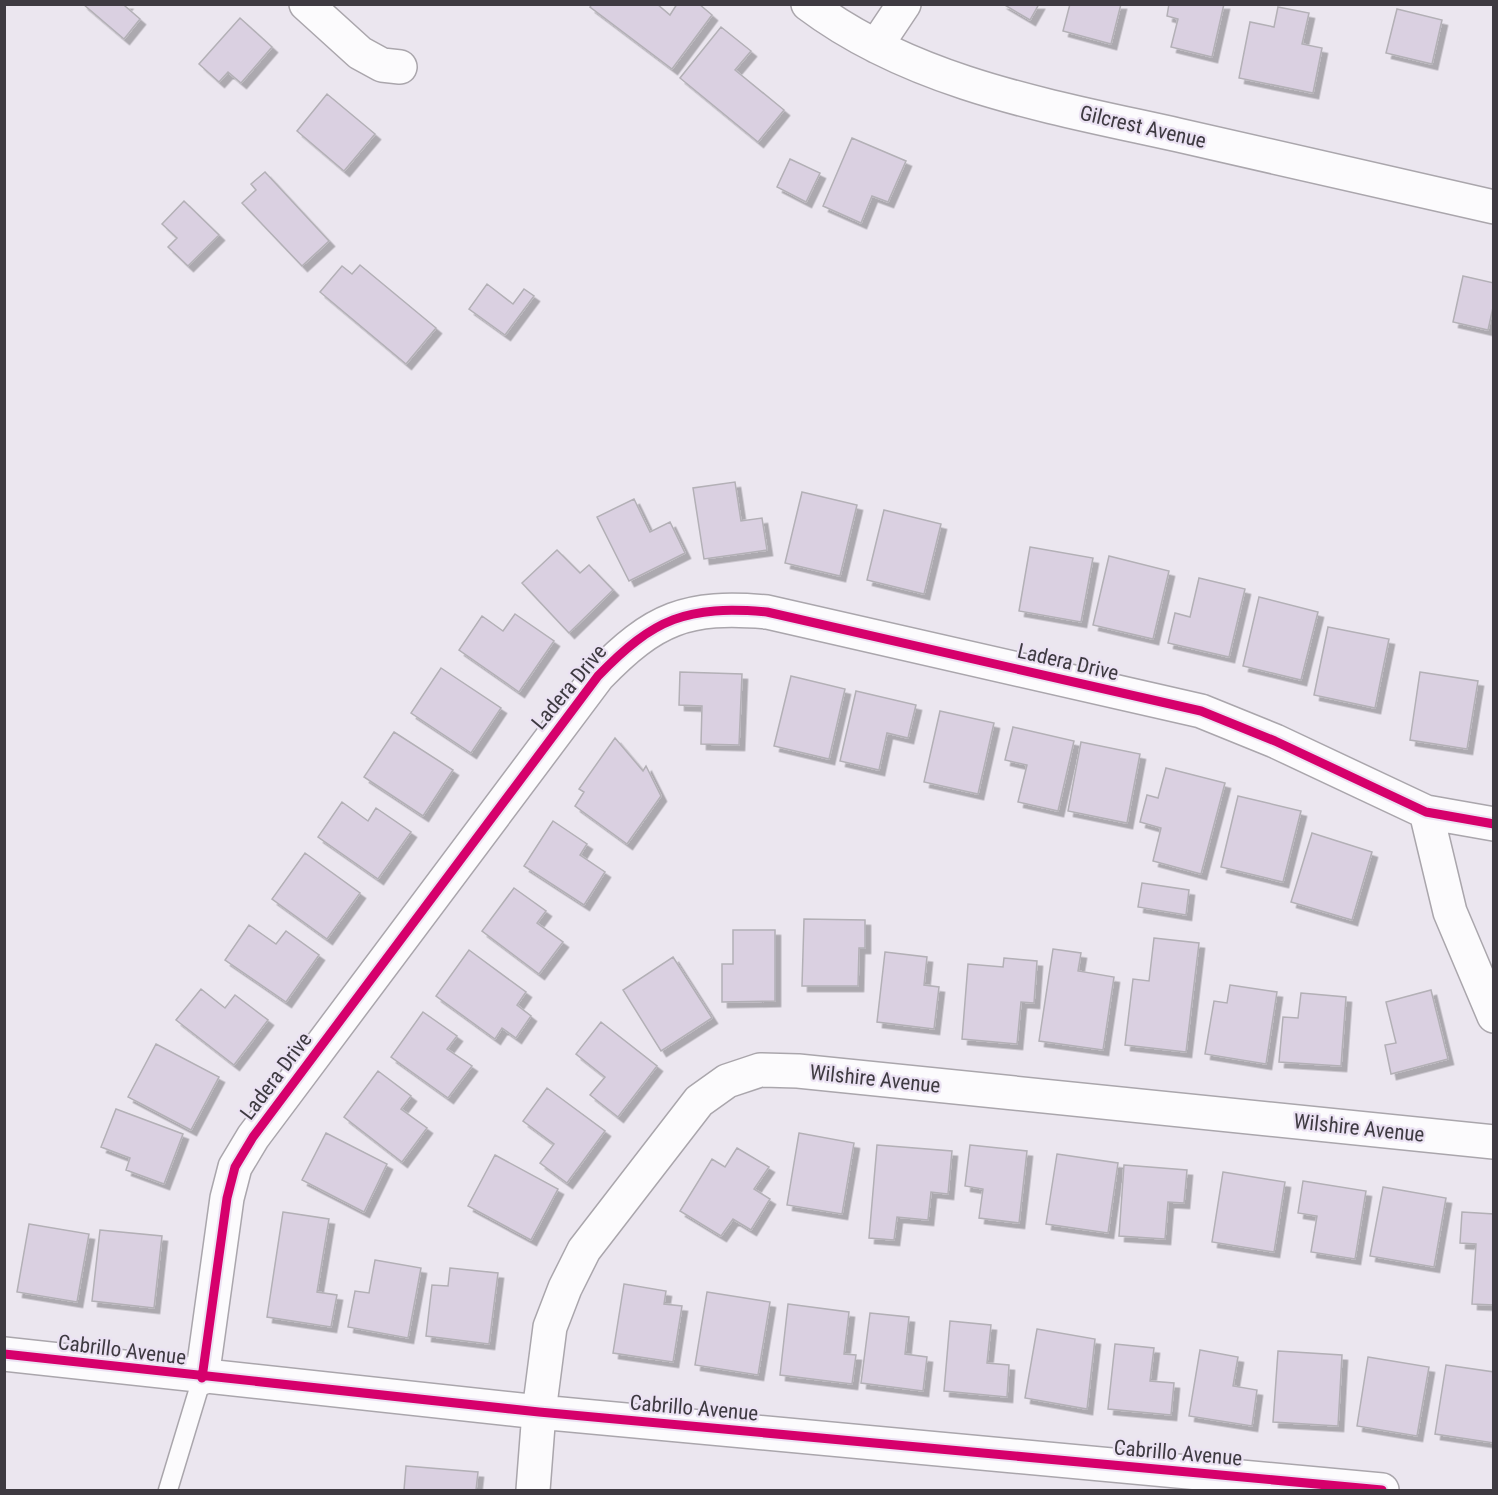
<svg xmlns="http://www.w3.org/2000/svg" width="1498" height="1495" viewBox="0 0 1498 1495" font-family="'Roboto Condensed',sans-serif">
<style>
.building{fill:#dad0e1;stroke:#b3b0b6;stroke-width:1.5;filter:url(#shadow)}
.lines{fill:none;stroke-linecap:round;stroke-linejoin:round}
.lane-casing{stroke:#aaa6ac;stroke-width:21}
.street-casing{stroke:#aaa6ac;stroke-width:36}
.lane{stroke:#fcfbfd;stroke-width:18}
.street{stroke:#fcfbfd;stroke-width:33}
.cycleway-casing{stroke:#ebe2f3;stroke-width:13}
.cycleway{stroke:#d6006c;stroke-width:9}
.labels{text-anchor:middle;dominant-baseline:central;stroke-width:4.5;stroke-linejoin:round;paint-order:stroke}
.street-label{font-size:21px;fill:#3e3a41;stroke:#ebe2f3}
</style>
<defs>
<filter id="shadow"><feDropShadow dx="5.5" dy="5.5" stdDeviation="0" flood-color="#0004"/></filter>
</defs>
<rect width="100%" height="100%" fill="#ebe6ef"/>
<path class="building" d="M83 4H127L125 6 140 19 124 39Z
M592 4H657L670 15 677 4H699L712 15 672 69 590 7Z
M1003 4H1039L1030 20Z
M1070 4H1121L1111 44 1063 31Z
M1169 4H1224L1212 57 1171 47 1178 19 1167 16Z
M1278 7 1309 13 1302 44 1322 48 1313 93 1239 78 1250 22 1274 27Z
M1397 9 1442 20 1432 64 1386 53Z
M240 18 272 47 241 83 228 72 219 82 199 64Z
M721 27 751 51 735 70 784 110 758 142 680 78Z
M327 94 375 134 344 171 297 131Z
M852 138 906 161 888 202 872 196 861 223 823 206Z
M790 159 820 173 806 202 777 187Z
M265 172 329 241 302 266 242 203 256 190 251 184Z
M184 201 219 235 188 266 168 247 177 238 162 224Z
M360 265 436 328 406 364 320 292 342 266 352 274Z
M1463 276 1494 283V303L1488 330 1453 322Z
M487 284 513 304 524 289 534 296 505 335 469 309Z
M735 482 741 521 762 518 767 550 704 559 693 488Z
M802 492 857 505 840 576 785 563Z
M634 499 650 532 670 522 685 553 629 581 597 517Z
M884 510 941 524 924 594 867 580Z
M1030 547 1093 558 1081 622 1019 611Z
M557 550 580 573 589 565 613 590 569 633 522 583Z
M1109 556 1169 571 1153 639 1093 625Z
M1199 578 1245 589 1229 657 1168 643 1175 613 1190 617Z
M1259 597 1318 612 1301 680 1243 666Z
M515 614 554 641 519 692 459 650 482 616 503 631Z
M1328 627 1389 639 1375 708 1314 695Z
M441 668 501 708 471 753 411 713Z
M680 672 742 674 739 745 701 744 702 706 679 705Z
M1420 672 1478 681 1467 749 1410 740Z
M791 676 845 689 829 759 774 746Z
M856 691 916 705 908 738 887 733 879 770 840 761Z
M940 711 994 723 978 794 924 782Z
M1013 727 1074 741 1058 811 1018 802 1027 765 1005 760Z
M394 732 453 770 423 816 364 777Z
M615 738 643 771 646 766 661 796 627 844 575 806 584 792 579 789Z
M1081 742 1140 754 1127 823 1068 811Z
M1166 768 1225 783 1201 874 1153 861 1161 828 1140 822 1147 795 1158 798Z
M1238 796 1301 811 1283 882 1221 867Z
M342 802 368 821 376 808 411 832 378 879 318 837Z
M553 821 587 844 580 855 605 872 584 905 524 866Z
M1312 833 1372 852 1352 920 1291 902Z
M305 853 360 893 327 939 272 899Z
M1142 883 1189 890 1186 915 1138 907Z
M514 888 546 911 537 923 563 942 539 974 482 931Z
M804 919 865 920V948H859L858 986H802Z
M249 925 276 944 286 931 319 955 286 1002 225 960Z
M733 930H775V1001L722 1002V964H733Z
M1154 938 1199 943 1186 1052 1125 1045 1133 979 1149 981Z
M1053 949 1081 953 1078 971 1114 977 1103 1050 1039 1041Z
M469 950 526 992 517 1005 531 1016 516 1038 502 1028 495 1039 436 996Z
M885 952 927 957 924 985 939 987 934 1029 877 1022Z
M673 957 712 1018 661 1051 623 990Z
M1004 958 1037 961 1034 1003 1021 1002 1017 1044 962 1039 968 964 1003 967Z
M1230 985 1277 992 1266 1064 1205 1054 1214 1001 1227 1003Z
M201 989 225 1008 235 995 268 1020 234 1065 176 1020Z
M1431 990 1448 1059 1391 1074 1385 1045 1396 1043 1386 1002Z
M1301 993 1346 997 1341 1066 1279 1062 1283 1017 1298 1018Z
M423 1012 457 1036 447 1049 472 1066 448 1098 391 1057Z
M601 1022 657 1066 618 1117 590 1095 605 1077 576 1054Z
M156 1044 219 1077 191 1130 128 1097Z
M378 1071 411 1096 401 1109 427 1128 402 1162 344 1117Z
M547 1088 605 1131 567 1183 540 1163 554 1144 523 1121Z
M116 1109 183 1134 164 1184 126 1170 130 1158 101 1147Z
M326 1133 387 1164 364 1212 302 1180Z
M799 1133 854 1143 842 1214 787 1205Z
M877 1145 952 1151 948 1194 931 1192 928 1220 897 1217 894 1240 869 1238Z
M970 1145 1027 1151 1019 1223 979 1218 983 1189 965 1186Z
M737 1148 769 1167 754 1189 770 1199 751 1230 733 1219 721 1236 680 1211 712 1159 725 1167Z
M1057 1154 1118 1163 1108 1233 1046 1224Z
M495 1155 558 1189 531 1240 468 1206Z
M1124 1165 1187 1170 1184 1203 1168 1202 1165 1239 1119 1236Z
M1223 1172 1285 1182 1274 1252 1212 1242Z
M1303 1181 1366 1191 1355 1259 1311 1252 1317 1216 1298 1213Z
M1383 1187 1446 1198 1434 1267 1370 1256Z
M283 1212 329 1219 317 1292 337 1295 331 1327 267 1317Z
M1462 1212 1494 1214V1305L1472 1304 1476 1244 1460 1243Z
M29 1224 89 1234 77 1302 17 1292Z
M100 1230 162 1236 154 1308 92 1301Z
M375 1260 421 1268 408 1338 348 1327 355 1291 369 1293Z
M450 1268 498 1273 489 1344 426 1336 432 1285 448 1286Z
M624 1284 666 1291 664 1304 682 1306 673 1362 613 1353Z
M707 1292 770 1302 758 1375 695 1365Z
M788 1304 849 1312 844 1354 856 1355 852 1384 780 1375Z
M870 1313 909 1317 905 1354 927 1357 923 1391 861 1383Z
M950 1321 991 1325 987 1363 1009 1365 1007 1397 944 1391Z
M1037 1329 1095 1339 1087 1409 1025 1398Z
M1115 1344 1154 1348 1150 1381 1174 1383 1171 1415 1108 1409Z
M1200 1350 1238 1357 1233 1386 1257 1390 1252 1426 1189 1416Z
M1278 1351 1342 1355 1338 1426 1273 1422Z
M1368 1357 1429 1367 1417 1436 1357 1426Z
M1446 1365 1494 1372V1443L1435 1434Z
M406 1466 478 1472 476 1490H404Z"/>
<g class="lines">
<g class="lane-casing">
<path id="lane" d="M168 1490 202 1378"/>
</g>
<g class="street-casing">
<path id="street" d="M306 4 360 53 382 65 400 67
M808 4C914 84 1052 107 1178 135 1283 159 1388 183 1494 207
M876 46 904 4
M1426 812 1450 912 1494 1016
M4 1354 539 1412 1382 1490
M202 1378 227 1198 235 1167 253 1137 598 676C654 618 687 605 767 612L1201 711 1275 741 1426 812 1494 824
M533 1490 539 1412 550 1327 565 1288 584 1250 699 1101 727 1081 760 1070 798 1071 1494 1142"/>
</g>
<use href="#lane" class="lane"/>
<use href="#street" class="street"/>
<g class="cycleway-casing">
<path id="cycleway" d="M4 1354 539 1412 1382 1490
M202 1378 227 1198 235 1167 253 1137 598 676C654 618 687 605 767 612L1201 711 1275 741 1426 812 1494 824"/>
</g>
<use href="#cycleway" class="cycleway"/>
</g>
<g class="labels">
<g class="street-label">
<text transform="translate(1143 127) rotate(13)">Gilcrest Avenue</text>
<text transform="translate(1068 662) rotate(13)">Ladera Drive</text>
<text transform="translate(569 687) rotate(-50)">Ladera Drive</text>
<text transform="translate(276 1076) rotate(-53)">Ladera Drive</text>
<text transform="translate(875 1079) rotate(6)">Wilshire Avenue</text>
<text transform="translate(1359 1128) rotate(6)">Wilshire Avenue</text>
<text transform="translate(122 1350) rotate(7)">Cabrillo Avenue</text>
<text transform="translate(694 1408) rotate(5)">Cabrillo Avenue</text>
<text transform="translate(1178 1453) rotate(5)">Cabrillo Avenue</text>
</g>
</g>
<rect width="1498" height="1495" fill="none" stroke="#3e3a41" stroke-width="12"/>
</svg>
